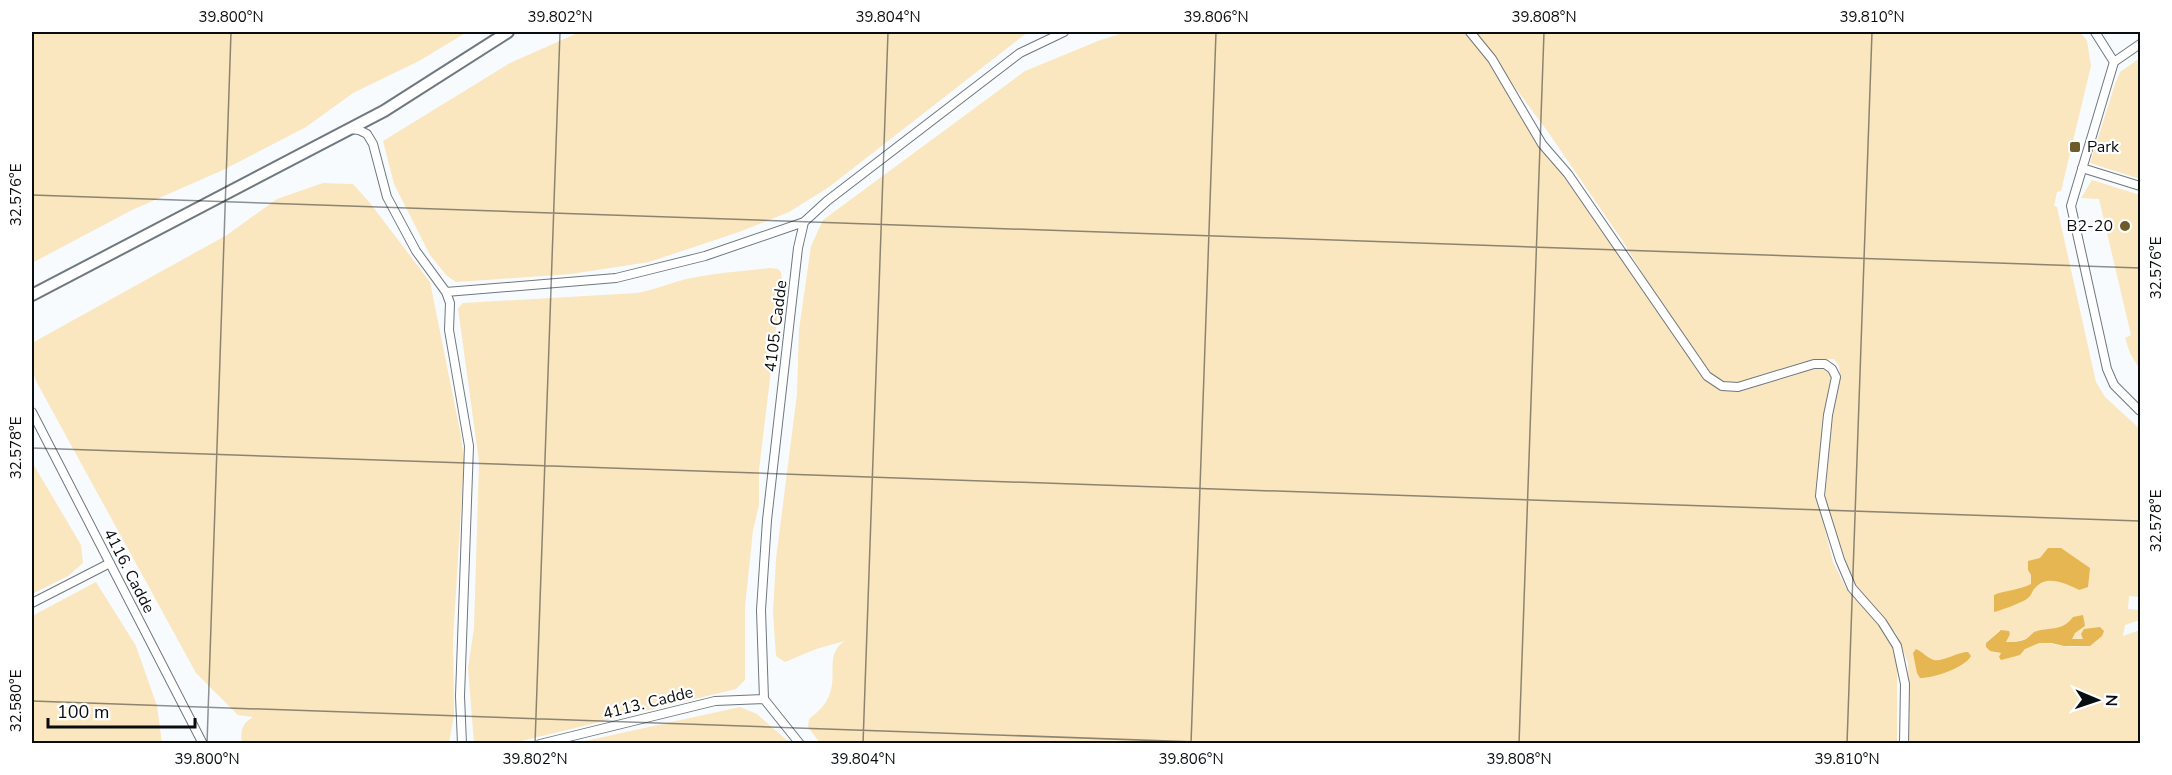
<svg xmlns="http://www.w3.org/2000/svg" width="2172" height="775" viewBox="0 0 2172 775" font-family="'Nunito Sans',sans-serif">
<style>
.green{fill:#fae6bf;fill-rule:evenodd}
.forest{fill:#e5b652}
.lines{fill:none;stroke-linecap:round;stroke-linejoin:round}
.street-casing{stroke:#6e787d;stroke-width:10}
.secondary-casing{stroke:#6e787d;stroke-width:14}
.street{stroke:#fff;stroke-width:8}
.secondary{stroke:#fff;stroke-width:10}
.ticks{fill:none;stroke:#090d0f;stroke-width:1.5;stroke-opacity:0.45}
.poi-dot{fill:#715a2a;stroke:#fff;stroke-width:2}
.labels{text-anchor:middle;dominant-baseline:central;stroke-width:4.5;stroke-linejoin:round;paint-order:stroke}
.poi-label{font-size:16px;fill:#090d0f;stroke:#fff;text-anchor:start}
.street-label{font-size:16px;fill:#090d0f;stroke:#fff}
.neatline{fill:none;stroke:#090d0f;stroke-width:2}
.ticks-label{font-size:15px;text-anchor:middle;fill:#090d0f}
</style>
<rect width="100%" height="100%" fill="#f7fbfe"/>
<path class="green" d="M32 32H467L419 61 353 93 306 127 223 170 132 210 32 263Z
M580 32H1028L829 187 789 212 739 232 649 262 571 274 456 282 447 276 430 255 394 184 383 141 510 63Z
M1126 32H1466L1504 83 1545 154 1591 208 1694 364 1722 389 1737 391 1812 367 1823 366 1830 373 1832 380 1824 424 1816 493 1833 562 1846 588 1874 617 1893 647 1897 660V743H820L808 727 809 719C818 712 826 705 830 693 837 674 825 653 845 641L816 649 785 662 776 656 773 612 776 559 797 394 799 330 811 246 823 220 1025 71 1098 41Z
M1474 32H2080L2087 41 2091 66 2061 191 2057 192 2054 206 2057 207 2096 382 2105 397 2140 429V597L2129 596 2128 609 2140 610V620L2125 625 2123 636 2140 630V743H1909L1908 663 1896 633 1855 587 1825 502 1830 431 1840 374 1839 366 1834 359C1825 359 1815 360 1806 362 1780 369 1735 394 1711 377L1682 338 1622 240 1548 132ZM2068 623 2085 626 2075 633 2071 639H2083L2085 629H2091L2096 641 2090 646C2082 646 2073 647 2065 646 2047 644 2033 637 2020 655 2010 657 1994 653 1986 647V643L2000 630 2005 642 2019 641 2028 638 2035 632 2057 629Z
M2140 58V179L2090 163 2115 84 2120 72Z
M2092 180 2140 195V370L2130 353 2125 338 2131 335 2099 199 2081 198Z
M323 183 353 184 370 203 430 282 461 436 464 460 453 640 454 715 449 743H242C240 730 242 724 253 717L238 715 196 673 36 381 32 367V343L227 235 277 199Z
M770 268 778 269 781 272 782 279 759 470V505L753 530 745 607V680L736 689 513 743H474L468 668 474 628 479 462 458 308 463 303 637 293C654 290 670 283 686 279 714 273 742 271 770 268Z
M32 462 81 545 83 563 68 576 32 594Z
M96 582 136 646 157 706 162 743H32V616Z
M740 707 757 714 790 743H576Z"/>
<path class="forest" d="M2048 548H2061L2090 568 2088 587 2079 590C2068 584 2047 574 2036 587 2032 590 2032 595 2028 598 2024 602 1999 611 1994 612V595C2006 590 2020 590 2031 584V575L2028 570V561L2040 558Z
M2083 615 2085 626 2075 633 2072 639H2083L2081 634 2084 629 2100 627 2104 631 2102 636 2090 646H2064L2051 643H2039L2025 649 2020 655 2001 660 1999 657 2001 653 1990 651 1986 647V643L2001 630 2009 631 2010 634 2006 642C2012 642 2020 642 2026 639 2030 637 2032 632 2037 631 2053 627 2062 631 2073 617Z
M1916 649C1923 652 1927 658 1934 660 1942 662 1958 652 1968 652L1971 656C1964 668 1934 678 1920 678L1917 673 1913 653Z"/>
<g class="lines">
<g class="street-casing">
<path id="street" d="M1470 32 1492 59 1542 144 1568 174 1707 376 1722 386 1738 387 1814 364H1825L1832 369 1836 377 1828 415 1820 496 1840 560 1852 588 1882 622 1897 646 1905 684 1904 744
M2095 32 2114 62
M2140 44 2114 62 2071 206 2107 369 2114 385 2140 411
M349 129 359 130 367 134 373 144 387 197 416 251 446 292 450 303 449 330 469 446 460 696 462 744
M2082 168 2140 186
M446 292 616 278 705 256 804 222
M32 412 203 744
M32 603 110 563
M540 744 715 701 764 699
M800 744 764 699 761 610 767 520 798 248 804 222 827 201 1020 53 1064 32"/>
</g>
<g class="secondary-casing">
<path id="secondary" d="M32 295 384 111 508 32"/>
</g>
<use href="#street" class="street"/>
<use href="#secondary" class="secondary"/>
</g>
<path class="ticks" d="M32 195 2140 268M32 448 2140 521M32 701 1254 744M207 744 231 32M535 744 560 32M863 744 888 32M1191 744 1216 32M1519 744 1544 32M1847 744 1872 32"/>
<g class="poi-dot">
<rect x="2069" y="141" width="12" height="12" rx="3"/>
<circle cx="2125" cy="226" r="6"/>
</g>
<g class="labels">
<g class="poi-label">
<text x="2087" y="147">Park</text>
<text x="2113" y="226" text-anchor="end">B2-20</text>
</g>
<g class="street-label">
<text transform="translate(776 326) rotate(-83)">4105. Cadde</text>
<text transform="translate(129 571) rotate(63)">4116. Cadde</text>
<text transform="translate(648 703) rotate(-14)">4113. Cadde</text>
</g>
</g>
<rect width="2172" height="775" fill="none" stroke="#ffffff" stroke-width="66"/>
<g transform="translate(2097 700) rotate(92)" stroke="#ffffff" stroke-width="4.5" paint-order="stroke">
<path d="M0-4.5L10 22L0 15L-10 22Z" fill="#090d0f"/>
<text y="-9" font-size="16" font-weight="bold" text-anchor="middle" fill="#090d0f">N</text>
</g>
<path d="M48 718v9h147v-9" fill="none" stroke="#090d0f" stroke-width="3"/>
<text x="57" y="718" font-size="18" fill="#090d0f" stroke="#ffffff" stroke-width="4.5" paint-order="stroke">100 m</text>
<rect x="33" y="33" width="2106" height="709" class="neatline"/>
<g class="ticks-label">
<text x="231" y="22">39.800°N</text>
<text x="560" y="22">39.802°N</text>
<text x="888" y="22">39.804°N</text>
<text x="1216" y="22">39.806°N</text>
<text x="1544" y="22">39.808°N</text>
<text x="1872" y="22">39.810°N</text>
<text transform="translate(16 195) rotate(-90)" y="5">32.576°E</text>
<text transform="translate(2156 268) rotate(-90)" y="5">32.576°E</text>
<text transform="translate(16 448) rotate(-90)" y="5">32.578°E</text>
<text transform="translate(2156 521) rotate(-90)" y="5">32.578°E</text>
<text transform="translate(16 701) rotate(-90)" y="5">32.580°E</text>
<text x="207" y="764">39.800°N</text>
<text x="535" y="764">39.802°N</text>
<text x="863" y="764">39.804°N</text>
<text x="1191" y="764">39.806°N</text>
<text x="1519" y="764">39.808°N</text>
<text x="1847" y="764">39.810°N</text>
</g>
</svg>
